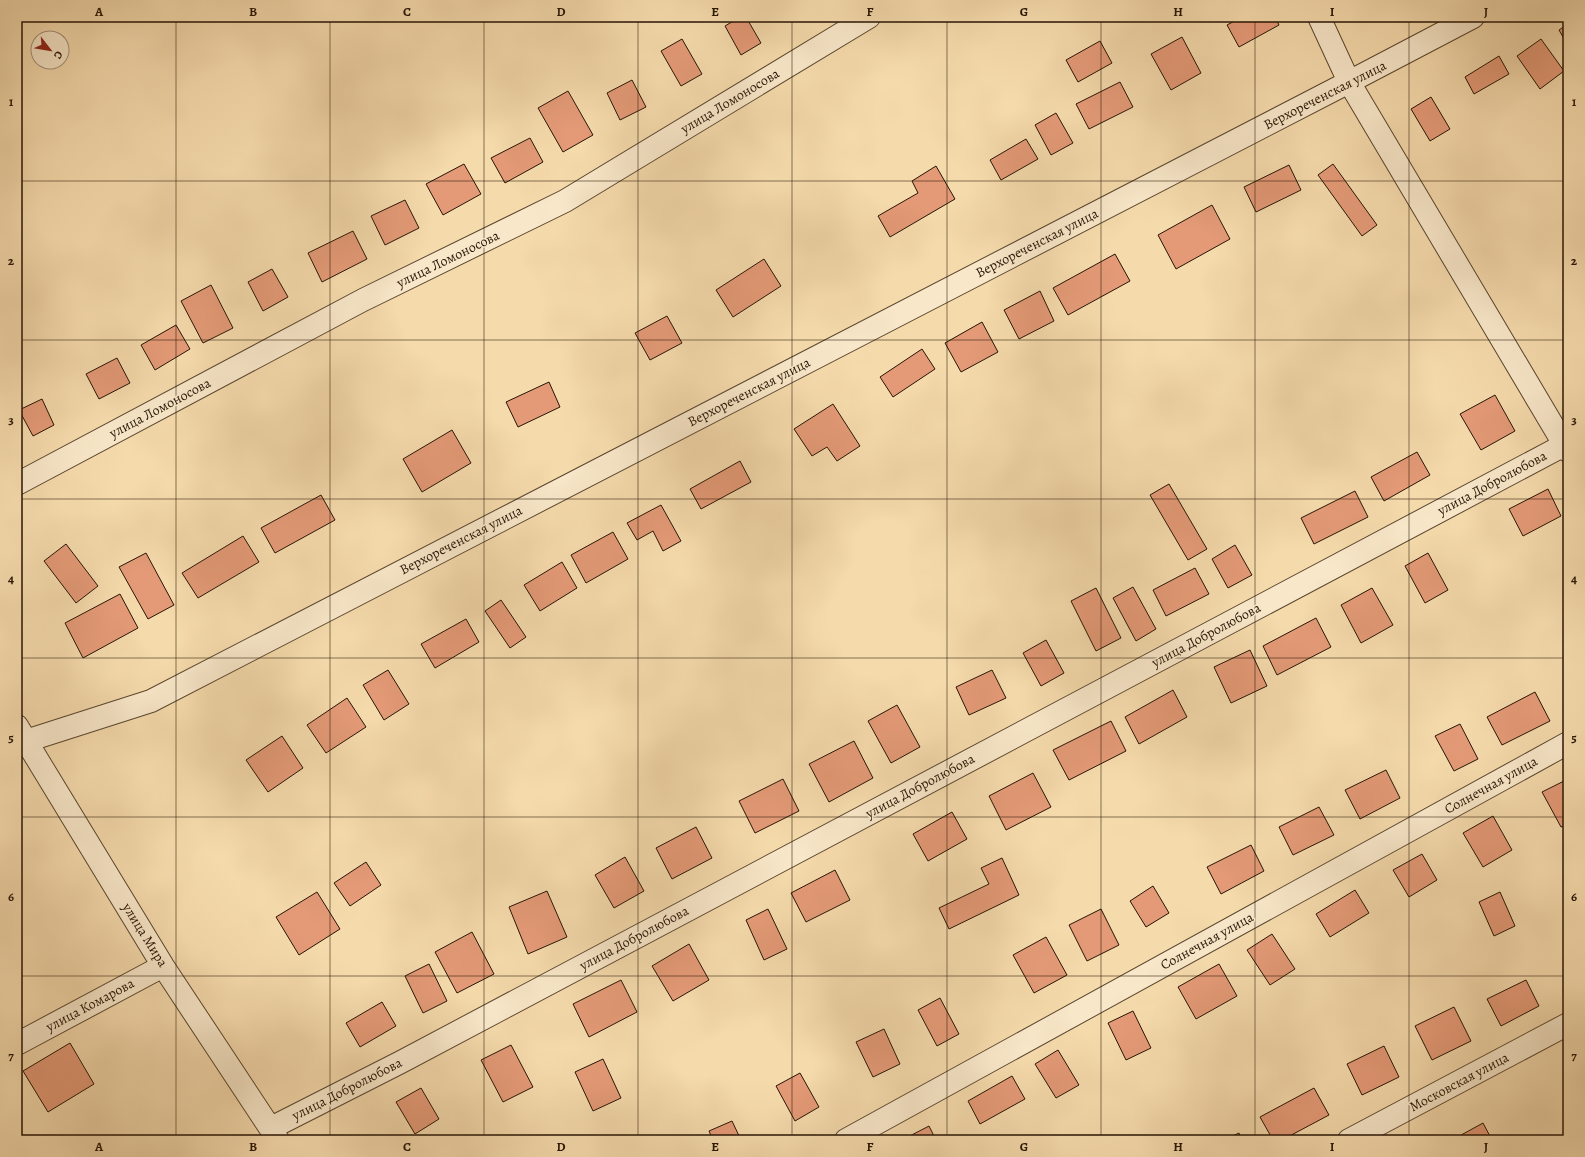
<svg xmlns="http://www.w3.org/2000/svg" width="1585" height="1157" viewBox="0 0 1585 1157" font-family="Alegreya,serif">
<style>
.building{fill:#e49a77;stroke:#271504}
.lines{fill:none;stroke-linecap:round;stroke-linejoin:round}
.minor-casing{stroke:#5a462e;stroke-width:24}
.minor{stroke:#f8e7c9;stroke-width:22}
.grid{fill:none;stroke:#271504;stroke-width:1;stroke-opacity:0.55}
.labels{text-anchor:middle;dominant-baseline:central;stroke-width:3;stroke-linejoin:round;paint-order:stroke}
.street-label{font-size:14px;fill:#271504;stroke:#f8e7c9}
.neatline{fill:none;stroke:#271504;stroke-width:1.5}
.grid-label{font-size:13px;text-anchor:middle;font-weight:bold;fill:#271504}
</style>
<rect width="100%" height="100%" fill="#f5daac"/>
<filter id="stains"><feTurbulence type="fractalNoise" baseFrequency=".005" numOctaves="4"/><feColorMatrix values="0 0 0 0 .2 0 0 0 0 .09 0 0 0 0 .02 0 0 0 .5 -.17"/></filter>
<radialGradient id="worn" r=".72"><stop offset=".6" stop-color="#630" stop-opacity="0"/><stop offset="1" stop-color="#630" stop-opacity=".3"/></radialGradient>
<path class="building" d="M740 17H746L761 43 741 55 725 26Z
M1242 17H1275L1279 25 1239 47 1227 25Z
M1568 24V46L1559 30Z
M1182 37 1201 73 1171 90 1151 54Z
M682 39 702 74 681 86 661 51Z
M1541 39 1564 71 1540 89 1517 56Z
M1100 41 1112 63 1078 82 1066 60Z
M1499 56 1509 74 1474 94 1465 77Z
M632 80 646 107 620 120 607 93Z
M1120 82 1133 107 1089 129 1076 104Z
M568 91 593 135 563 152 538 108Z
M1431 97 1450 129 1430 141 1411 109Z
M1056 113 1073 143 1051 155 1035 125Z
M530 138 543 162 505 183 491 158Z
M1026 139 1038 159 1001 180 990 160Z
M464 164 481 194 443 215 426 184Z
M1333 164 1377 225 1362 236 1318 175Z
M1289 165 1301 190 1256 212 1244 187Z
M936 166 955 199 890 237 878 216 918 193 912 181Z
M405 200 419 228 385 245 371 216Z
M1212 205 1230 239 1176 269 1158 235Z
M353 231 367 259 322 282 308 253Z
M1115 254 1130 281 1068 315 1053 288Z
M764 259 781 286 733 317 716 290Z
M272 269 288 297 263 311 248 282Z
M211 285 233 328 203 343 181 301Z
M1040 291 1054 321 1019 339 1004 310Z
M667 316 682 343 650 360 635 333Z
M982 322 998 352 961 372 945 343Z
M176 325 190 349 155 370 141 345Z
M922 349 935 369 893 397 880 377Z
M117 358 130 383 99 399 86 374Z
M549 382 560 407 518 427 506 402Z
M1495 395 1515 431 1481 450 1460 414Z
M42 399 54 425 33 436 19 410Z
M833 404 860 446 837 461 827 447 812 456 794 429Z
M452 430 471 463 422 492 403 459Z
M1417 452 1430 475 1384 501 1371 477Z
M740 461 751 482 701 509 690 489Z
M1169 484 1207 549 1188 560 1150 495Z
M1548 489 1561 516 1523 536 1509 509Z
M1355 491 1368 517 1314 544 1301 518Z
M321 495 335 520 275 553 261 528Z
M661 505 681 541 663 551 653 531 637 540 627 523Z
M613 532 628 559 586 583 571 555Z
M243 536 259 562 198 598 182 573Z
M66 544 98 586 76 603 44 561Z
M1235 545 1252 575 1228 588 1212 559Z
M146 553 174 605 148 619 119 567Z
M1428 553 1448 590 1425 603 1405 566Z
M562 562 577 588 540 611 524 585Z
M1195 568 1209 594 1166 616 1153 590Z
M1133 587 1156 629 1136 641 1113 598Z
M1096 588 1121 638 1096 651 1071 601Z
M1372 588 1393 625 1361 643 1341 605Z
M120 594 138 628 83 658 65 623Z
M501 600 526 637 510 648 485 611Z
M1316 618 1331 647 1277 675 1263 646Z
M466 619 479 642 435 668 421 644Z
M1046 640 1064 673 1041 686 1023 653Z
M1250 650 1267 686 1231 703 1214 667Z
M388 670 409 704 384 720 363 685Z
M992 670 1006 698 969 715 956 687Z
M1173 690 1187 717 1139 744 1125 717Z
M1535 692 1550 721 1502 745 1487 717Z
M347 698 366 727 326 753 307 725Z
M897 705 920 747 891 763 868 721Z
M1111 721 1126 751 1069 780 1053 750Z
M1460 724 1478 759 1454 771 1435 736Z
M282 736 303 768 268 792 246 760Z
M854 741 873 778 829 802 809 764Z
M1386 770 1400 798 1360 819 1345 790Z
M1033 773 1051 807 1006 830 989 796Z
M783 779 799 811 755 833 739 801Z
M1568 779V824L1561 827 1542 792Z
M1319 807 1334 835 1293 855 1279 827Z
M952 812 967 839 928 861 913 834Z
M1493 816 1512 850 1483 867 1463 833Z
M696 827 712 858 672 879 656 848Z
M1251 845 1264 871 1221 894 1207 867Z
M1422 854 1437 880 1409 897 1393 870Z
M625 857 644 891 614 908 595 875Z
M1002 858 1019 895 949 929 939 908 989 884 981 868Z
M366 862 381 885 350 906 334 883Z
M835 870 850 900 806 922 791 893Z
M1153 886 1169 913 1146 927 1130 901Z
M1355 890 1369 913 1330 937 1316 914Z
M547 891 567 937 528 954 509 907Z
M317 892 340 929 299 955 276 917Z
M1500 892 1515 926 1494 936 1479 902Z
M768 909 787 949 764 960 746 920Z
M1101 909 1119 945 1087 961 1069 925Z
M472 932 494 974 457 993 435 952Z
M1272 934 1295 969 1270 985 1247 950Z
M1046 937 1067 975 1034 993 1013 955Z
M689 944 709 980 673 1001 652 966Z
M429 964 447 1001 423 1013 405 976Z
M1219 964 1237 996 1196 1019 1178 987Z
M621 980 637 1012 589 1037 573 1004Z
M1526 980 1539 1006 1501 1026 1487 999Z
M940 998 959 1034 937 1046 918 1010Z
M382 1002 396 1026 360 1047 346 1023Z
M1454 1007 1471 1041 1432 1060 1415 1026Z
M1133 1011 1151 1048 1126 1060 1108 1023Z
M884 1029 900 1064 873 1077 856 1042Z
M70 1043 94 1084 48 1112 23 1071Z
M511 1045 533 1087 503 1102 481 1060Z
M1384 1046 1399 1077 1362 1095 1347 1064Z
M1058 1050 1079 1085 1056 1098 1035 1064Z
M603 1059 621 1098 593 1111 575 1072Z
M800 1073 819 1107 795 1121 776 1086Z
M1568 1073V1084L1563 1075Z
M1012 1076 1025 1099 980 1124 968 1101Z
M421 1088 439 1119 415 1134 396 1102Z
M1314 1088 1329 1115 1282 1140H1273L1260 1117Z
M732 1121 741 1140H713L709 1131Z
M1483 1123 1492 1140H1452Z
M929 1126 936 1140H902Z
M1239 1133 1242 1140H1224Z"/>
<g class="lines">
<g class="minor-casing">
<path id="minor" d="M1319 17 1349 82 1568 451
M17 484 363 300 565 201 869 17
M17 726 163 966 278 1140
M17 746 26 741 151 701 1349 82 1473 17
M17 1044 163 966
M271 1128 401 1062 1568 443
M846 1140 1568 743
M1349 1140 1568 1024"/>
</g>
<use href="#minor" class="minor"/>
</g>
<path class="grid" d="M176 17V1140M330 17V1140M484 17V1140M638 17V1140M792 17V1140M947 17V1140M1101 17V1140M1255 17V1140M1409 17V1140M17 181H1568M17 340H1568M17 499H1568M17 658H1568M17 817H1568M17 976H1568"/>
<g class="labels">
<g class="street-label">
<text transform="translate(1325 95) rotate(-27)">Верхореченская улица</text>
<text transform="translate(730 101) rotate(-31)">улица Ломоносова</text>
<text transform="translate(1037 243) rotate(-27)">Верхореченская улица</text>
<text transform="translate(448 259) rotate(-26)">улица Ломоносова</text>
<text transform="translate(749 392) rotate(-27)">Верхореченская улица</text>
<text transform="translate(160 408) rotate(-28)">улица Ломоносова</text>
<text transform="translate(1492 483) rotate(-28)">улица Добролюбова</text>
<text transform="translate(461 540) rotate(-27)">Верхореченская улица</text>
<text transform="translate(1206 635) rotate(-28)">улица Добролюбова</text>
<text transform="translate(1491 785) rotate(-29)">Солнечная улица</text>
<text transform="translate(920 786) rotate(-28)">улица Добролюбова</text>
<text transform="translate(145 935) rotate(58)">улица Мира</text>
<text transform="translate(634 938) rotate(-28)">улица Добролюбова</text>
<text transform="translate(1207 941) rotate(-29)">Солнечная улица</text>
<text transform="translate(90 1005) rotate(-28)">улица Комарова</text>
<text transform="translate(1459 1082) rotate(-28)">Московская улица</text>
<text transform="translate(347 1089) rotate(-27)">улица Добролюбова</text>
</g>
</g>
<rect width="1585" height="1157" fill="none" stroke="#f5daac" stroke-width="44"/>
<g transform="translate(50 50) rotate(121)"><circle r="19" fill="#f8e7c9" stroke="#a4937a"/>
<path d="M0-3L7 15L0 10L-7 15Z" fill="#8f2418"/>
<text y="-6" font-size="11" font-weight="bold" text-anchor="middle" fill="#271504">С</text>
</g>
<rect x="22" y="22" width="1541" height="1113" class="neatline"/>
<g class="grid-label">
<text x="99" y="16">A</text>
<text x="253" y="16">B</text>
<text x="407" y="16">C</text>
<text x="561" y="16">D</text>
<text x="715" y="16">E</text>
<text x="870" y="16">F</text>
<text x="1024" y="16">G</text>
<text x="1178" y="16">H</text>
<text x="1332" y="16">I</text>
<text x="1486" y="16">J</text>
<text x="11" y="106">1</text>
<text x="1574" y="106">1</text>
<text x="11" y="265">2</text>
<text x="1574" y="265">2</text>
<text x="11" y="424">3</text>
<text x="1574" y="424">3</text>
<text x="11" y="583">4</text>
<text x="1574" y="583">4</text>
<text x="11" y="742">5</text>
<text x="1574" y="742">5</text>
<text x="11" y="901">6</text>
<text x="1574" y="901">6</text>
<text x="11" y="1060">7</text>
<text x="1574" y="1060">7</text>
<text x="99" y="1151">A</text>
<text x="253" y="1151">B</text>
<text x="407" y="1151">C</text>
<text x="561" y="1151">D</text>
<text x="715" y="1151">E</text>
<text x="870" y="1151">F</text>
<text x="1024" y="1151">G</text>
<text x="1178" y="1151">H</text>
<text x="1332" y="1151">I</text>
<text x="1486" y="1151">J</text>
</g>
<rect width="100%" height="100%" filter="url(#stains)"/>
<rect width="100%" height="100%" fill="url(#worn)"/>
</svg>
